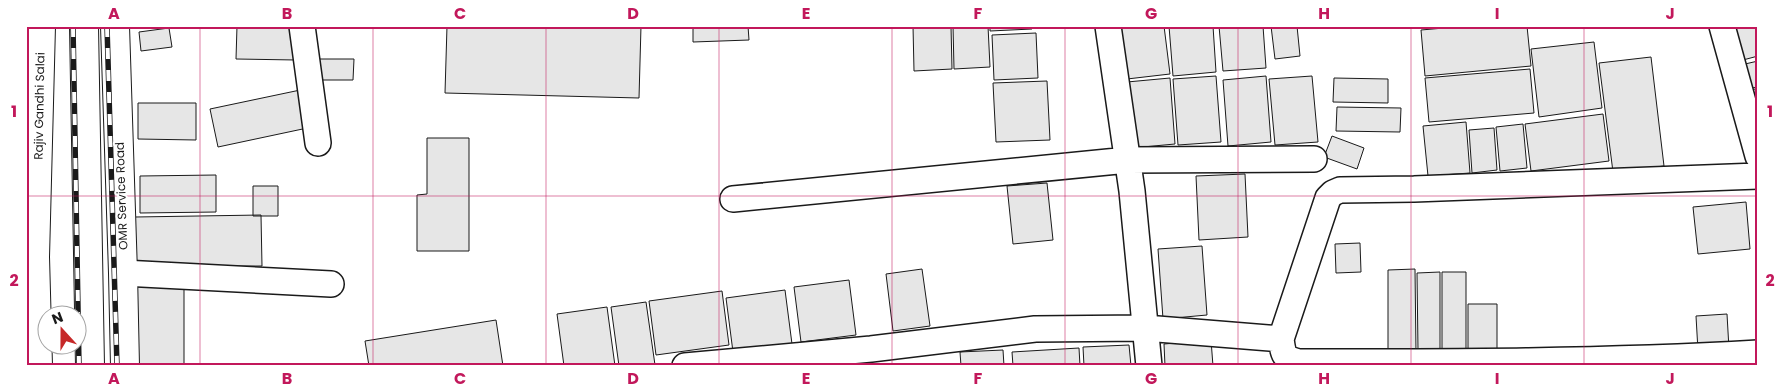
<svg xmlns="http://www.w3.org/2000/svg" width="1784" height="392" viewBox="0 0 1784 392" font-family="Poppins,sans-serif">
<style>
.building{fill:#e6e6e6;stroke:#1a1a1a}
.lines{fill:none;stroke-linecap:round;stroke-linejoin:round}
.minor-casing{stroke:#1a1a1a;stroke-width:28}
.tertiary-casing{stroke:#1a1a1a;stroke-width:30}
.primary-casing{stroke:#1a1a1a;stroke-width:30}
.minor{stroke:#fff;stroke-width:25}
.tertiary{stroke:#fff;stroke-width:28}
.primary{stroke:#fff;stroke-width:28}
.rail-casing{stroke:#1a1a1a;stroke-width:5.5}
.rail{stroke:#fff;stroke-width:4;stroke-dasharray:11;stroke-linecap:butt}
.grid{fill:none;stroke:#c2185b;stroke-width:1;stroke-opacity:0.55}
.labels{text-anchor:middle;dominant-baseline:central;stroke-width:4;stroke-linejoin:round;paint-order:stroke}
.street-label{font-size:12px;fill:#1a1a1a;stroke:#fff}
.neatline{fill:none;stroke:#c2185b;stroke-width:2}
.grid-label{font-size:16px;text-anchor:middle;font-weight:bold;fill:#c2185b}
</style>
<rect width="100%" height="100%" fill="#fff"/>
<path class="building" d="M237 26H296V60L236 59Z
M447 26H641L639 98 445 93Z
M693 26H748L749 40 693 42Z
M782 26H845V28H782Z
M913 26H951L952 69 914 71Z
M953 26H988L990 67 954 69Z
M990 26H1032V29L990 31Z
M1120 26H1164L1170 74 1127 79Z
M1169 26H1213L1216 72 1173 76Z
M1219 26H1263L1266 68 1223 71Z
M1271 26H1297L1300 56 1275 59Z
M1467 26H1527L1531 66 1425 76 1421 30Z
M1734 26H1758V56L1743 60Z
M169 28 172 47 141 51 139 32Z
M1036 33 1038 78 994 80 992 35Z
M1594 42 1602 108 1539 117 1531 49Z
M1651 57 1664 166 1613 172 1599 63Z
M318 59H354L353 80H318Z
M1758 61V87L1752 88 1745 64Z
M1530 69 1534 113 1429 122 1425 78Z
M1216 76 1221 142 1178 145 1173 79Z
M1266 76 1271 142 1228 146 1223 80Z
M1312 76 1318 142 1275 145 1269 79Z
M1170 78 1175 144 1132 148 1127 82Z
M1334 78 1388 79V103L1333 102Z
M1047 81 1050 140 996 142 993 83Z
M1758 88V111L1752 90Z
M305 89 312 127 218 147 210 109Z
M138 103H196V140L138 139Z
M1337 107 1401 108 1400 132 1336 131Z
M1603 114 1609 161 1531 171 1525 124Z
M1466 122 1470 173 1428 176 1423 126Z
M1523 124 1527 168 1500 171 1496 127Z
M1494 128 1497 170 1472 173 1469 130Z
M1332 136 1364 148 1357 169 1324 157Z
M427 138H469V251H417V195L427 194Z
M1245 174 1248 237 1199 240 1196 176Z
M216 175V212L140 213V176Z
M1047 183 1053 240 1013 244 1007 186Z
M253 186H278V216H253Z
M1746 202 1750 249 1698 254 1693 207Z
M261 215 262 266 135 267V217Z
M1360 243 1361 272 1336 273 1335 244Z
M1202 246 1207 315 1163 319 1158 249Z
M922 269 930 326 893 331 886 274Z
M1415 269 1416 352 1388 353V270Z
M1440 272V351H1418L1417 273Z
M1442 272H1466V351H1442Z
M849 280 856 335 801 342 794 287Z
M184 282V366H134V283Z
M785 290 792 344 733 352 726 298Z
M722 291 729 345 656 355 649 301Z
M646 302 655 365 619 366 611 307Z
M1468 304H1497V351H1468Z
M607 307 615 366H564L557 314Z
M1727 314 1729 349 1698 351 1696 316Z
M496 320 503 366H369L365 341Z
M1211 340 1213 366H1165L1164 344Z
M1129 345 1131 366H1084L1083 347Z
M1079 348 1080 366H1013L1012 352Z
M1003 350 1004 366H961L960 352Z"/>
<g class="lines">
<g class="minor-casing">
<path id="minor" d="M302 26 318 143
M1108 26 1132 191 1149 366
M1722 26 1758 156
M1758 176 1414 189 1340 190 1333 193 1328 198 1281 339C1283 353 1283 359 1299 362 1452 362 1605 362 1758 353
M733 199 1128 160 1314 159
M123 273 331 284
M685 366 871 349 1035 329 1145 328 1281 339"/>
</g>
<g class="tertiary-casing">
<path id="tertiary" d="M115 26 123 273 125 366"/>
</g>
<g class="primary-casing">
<path id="primary" d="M84 26 90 366
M38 366 35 257 41 26"/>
</g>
<use href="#minor" class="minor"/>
<use href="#tertiary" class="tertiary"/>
<use href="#primary" class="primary"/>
<g class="rail-casing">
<path id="rail" d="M73 26 79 366
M107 26 117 366"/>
</g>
<use href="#rail" class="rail"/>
</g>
<path class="grid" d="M200 26V366M373 26V366M546 26V366M719 26V366M892 26V366M1065 26V366M1238 26V366M1411 26V366M1584 26V366M26 196H1758"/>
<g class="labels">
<g class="street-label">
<text transform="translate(39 106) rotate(-89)">Rajiv Gandhi Salai</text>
<text transform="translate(121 196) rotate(-92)">OMR Service Road</text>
</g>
</g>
<rect width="1784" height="392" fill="none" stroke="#ffffff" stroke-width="55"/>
<g transform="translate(62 330) rotate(339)"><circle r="24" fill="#ffffff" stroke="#a3a3a3"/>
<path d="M0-4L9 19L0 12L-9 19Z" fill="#c62828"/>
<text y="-8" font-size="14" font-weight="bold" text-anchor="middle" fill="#1a1a1a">N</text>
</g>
<rect x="28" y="28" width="1728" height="336" class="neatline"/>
<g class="grid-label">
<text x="114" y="19">A</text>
<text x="287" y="19">B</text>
<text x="460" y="19">C</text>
<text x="633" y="19">D</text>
<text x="806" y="19">E</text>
<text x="978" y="19">F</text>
<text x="1151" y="19">G</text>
<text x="1324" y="19">H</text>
<text x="1497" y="19">I</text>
<text x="1670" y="19">J</text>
<text x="14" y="117">1</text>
<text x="1770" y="117">1</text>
<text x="14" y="286">2</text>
<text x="1770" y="286">2</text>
<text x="114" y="384">A</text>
<text x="287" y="384">B</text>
<text x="460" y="384">C</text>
<text x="633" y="384">D</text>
<text x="806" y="384">E</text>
<text x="978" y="384">F</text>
<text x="1151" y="384">G</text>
<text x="1324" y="384">H</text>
<text x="1497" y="384">I</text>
<text x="1670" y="384">J</text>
</g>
</svg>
